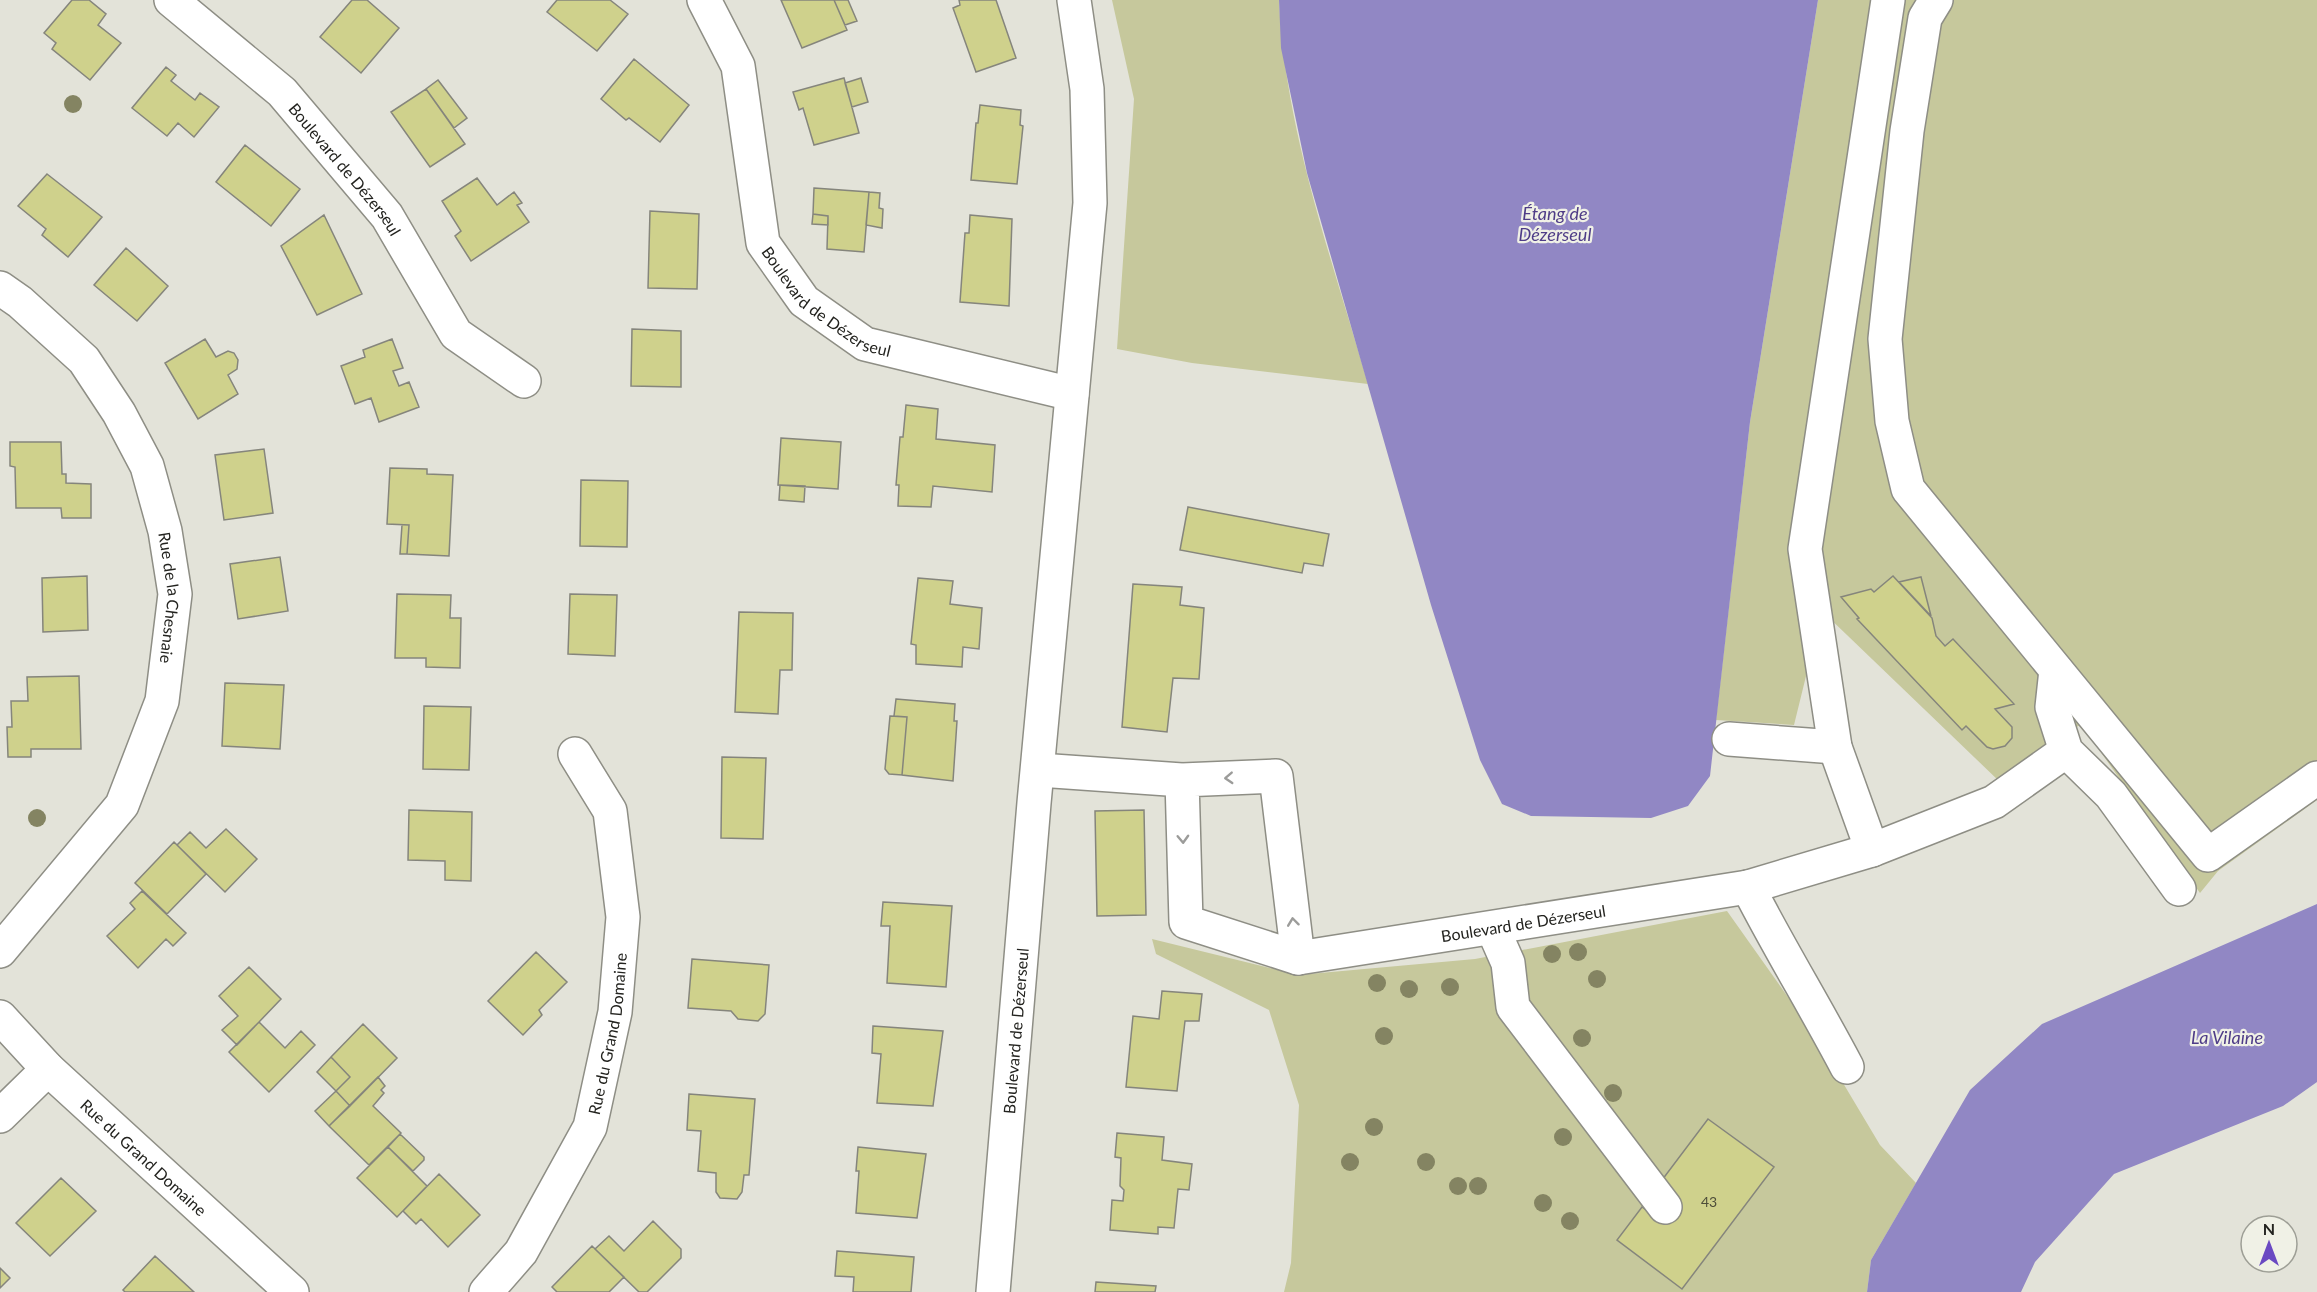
<svg xmlns="http://www.w3.org/2000/svg" width="2317" height="1292" viewBox="0 0 2317 1292" font-family="Lato,sans-serif">
<style>
.green{fill:#c6c89c}
.water{fill:#9187c4}
.building{fill:#cfd18c;stroke:#85857c;stroke-width:1.5}
.lines{fill:none;stroke-linecap:round;stroke-linejoin:round}
.minor-casing{stroke:#8e8e85;stroke-width:36}
.minor{stroke:#fff;stroke-width:33}
.tree{fill:#848462}
.oneway{stroke:#9c9c9a}
.labels{text-anchor:middle;dominant-baseline:central;stroke-width:4.5;stroke-linejoin:round;paint-order:stroke}
.number-label{font-size:14px;fill:#4e4e3a}
.street-label{font-size:16px;fill:#23231f;stroke:#f0f1e6}
.water-label{font-size:18px;font-style:italic;fill:#4e3c87;stroke:#f0f1e6}
</style>
<rect width="100%" height="100%" fill="#e3e3d9"/>
<path class="green" d="M1112 0H1279C1285 131 1332 259 1368 384L1192 363 1117 349 1134 99Z
M1818 0H2317V800L2218 871 2200 893 2081 724 2000 782 1822 611 1794 725 1716 720 1750 422Z
M1727 911 1812 1031 1880 1145 1916 1183 1871 1260 1867 1292H1284L1291 1263 1299 1105 1269 1010 1156 954 1152 939 1298 975 1475 959Z"/>
<path class="water" d="M1279 0H1818L1750 422 1710 776 1688 806 1651 818 1531 816 1502 804 1480 760 1431 605 1307 173 1281 48Z
M2317 904V1082L2283 1106 2114 1174 2035 1262 2021 1292H1867L1871 1260 1970 1090 2042 1024Z"/>
<path class="building" d="M72 0H89L106 14 98 25 121 43 90 80 52 49 56 43 44 33Z
M352 0H367L399 28 361 73 320 37Z
M557 0H610L628 14 597 51 547 12Z
M781 0H834L847 30 802 48Z
M834 0H848L857 21 845 25Z
M959 0H996L1016 58 976 72 953 8 960 5Z
M634 59 689 105 660 142 629 118 626 120 601 99Z
M166 67 176 75 171 81 195 100 200 93 219 107 194 137 178 123 167 136 132 108Z
M844 78 859 133 814 145 803 108 799 110 793 92Z
M861 78 868 102 852 107 845 83Z
M438 80 467 118 454 128 426 89Z
M426 89 465 144 430 167 391 112Z
M980 105 1021 110 1020 125 1023 126 1017 184 971 180 976 123H978Z
M245 145 300 189 271 226 216 182Z
M47 174 102 217 68 257 42 235 46 229 18 206Z
M477 178 497 205 514 192 522 203 517 205 529 222 471 261 455 236 461 231 442 201Z
M814 188 869 192 864 252 827 249 828 216 813 214Z
M869 192 880 193 879 208 883 209 882 228 866 225Z
M650 211 699 214 697 289 648 288Z
M813 214 828 216V225L812 224Z
M324 215 362 294 317 315 281 246Z
M970 215 1012 219 1009 306 960 302 965 233H969Z
M126 248 168 286 137 321 94 285Z
M632 329 681 331V387L631 386Z
M205 339 216 357 228 351 234 353 238 360 237 369 228 375 238 394 198 419 165 363Z
M392 339 403 368 393 371 399 386 409 382 419 407 379 422 371 398 355 404 341 366 365 357 363 350Z
M906 405 938 409 936 439 995 445 992 492 933 486 931 507 898 506 899 485H896L900 437H903Z
M781 438 841 442 838 489 778 485Z
M10 442H61L62 474H66V483L91 484V518H62L61 508H16L15 467 10 466Z
M264 449 273 513 224 520 215 455Z
M390 468 427 469V474L453 475 449 556 407 554 409 525 387 524Z
M581 480 628 481 627 547 580 546Z
M780 485 805 486 804 502 779 500Z
M1188 507 1329 534 1323 566 1304 563 1302 573 1180 550Z
M402 525H409L407 554H400Z
M280 557 288 611 238 619 230 564Z
M87 576 88 630 43 632 42 578Z
M1893 576 1932 618 1936 636 1945 646 1953 639 2014 704 1995 709 2012 727V738L2005 746 1993 749 1987 747 1966 726 1962 730 1857 619 1859 618 1841 597 1871 589 1874 592Z
M1921 577 1931 616 1899 582Z
M918 578 953 581 950 604 982 608 979 649 963 647 962 667 916 664V645L911 644Z
M1133 584 1182 587 1180 605 1204 608 1199 679 1173 678 1167 732 1122 727Z
M397 594 451 595 450 618H461L460 668 426 667V658H395Z
M570 594 617 595 615 656 568 654Z
M739 612 793 613 792 670H780L778 714 735 712Z
M79 676 81 749H31V757H8L7 727H12L11 701H28L27 677Z
M225 683 284 685 280 749 222 746Z
M896 699 955 704 954 721H957L953 781 902 775 907 717 894 716Z
M424 706 471 707 469 770 423 769Z
M890 716 907 717 902 775 889 774 885 769Z
M722 757 766 758 763 839 721 838Z
M409 810 472 812 471 881 445 880V861L408 860Z
M1144 810 1146 915 1097 916 1095 811Z
M226 829 257 859 225 892 177 845 190 832 206 848Z
M174 842 206 874 167 914 135 883Z
M142 891 186 933 173 946 166 939 138 968 107 936 135 909 130 903Z
M883 902 952 906 946 987 887 983 890 926H881Z
M536 952 567 982 539 1010 542 1015 523 1035 488 1001Z
M692 959 769 965 765 1014 758 1021 738 1019 731 1011 688 1008Z
M249 967 281 999 237 1045 222 1030 238 1016 219 996Z
M1162 991 1202 994 1199 1021H1185L1177 1091 1126 1087 1133 1016 1159 1019Z
M259 1022 285 1048 301 1031 315 1045 269 1092 229 1052Z
M363 1024 397 1058 350 1106 336 1091 350 1077 331 1057Z
M873 1026 943 1031 933 1106 877 1103 881 1054 872 1053Z
M331 1057 350 1077 336 1091 317 1072Z
M378 1077 385 1086 381 1090 384 1093 373 1106 401 1133 369 1165 329 1126Z
M336 1091 350 1106 329 1126 315 1111Z
M689 1094 755 1099 749 1175H744L742 1192 737 1199 720 1198 716 1192V1173L698 1171 701 1131 687 1130Z
M1708 1119 1774 1167 1682 1289 1617 1240 1642 1207 1657 1218 1659 1184Z
M1117 1133 1164 1137 1162 1160 1192 1164 1189 1190 1178 1189 1174 1228 1158 1227V1234L1110 1230 1112 1200 1123 1201 1124 1190 1120 1186 1121 1158 1115 1157Z
M400 1134 424 1157V1160L413 1171 388 1147Z
M388 1147 427 1186 397 1217 357 1178Z
M858 1147 926 1154 917 1218 856 1213 859 1171H856Z
M439 1174 480 1215 448 1247 421 1219 416 1224 403 1211Z
M61 1178 96 1211 50 1256 16 1223Z
M653 1221 681 1249V1258L647 1292H639L595 1249 609 1236 624 1251Z
M592 1246 624 1277 609 1292H557L552 1287Z
M837 1251 914 1257 911 1292H853L854 1277 835 1276Z
M155 1256 194 1292H125L123 1290Z
M0 1268 10 1278 0 1288Z
M1096 1282 1156 1286 1155 1292H1095Z"/>
<g class="lines">
<g class="minor-casing">
<g id="minor">
<path id="s1" d="M171 0 282 92 387 216 456 334 524 381"/>
<path id="s2" d="M704 0 738 66 763 243 804 301 865 344 1072 394"/>
<path d="M1936 0 1925 18 1907 131 1885 339 1892 421 1908 489 2208 855 2317 778"/>
<path id="s3" d="M0 288 20 302 84 360 119 413 147 466 165 531 175 594 162 701 122 805 0 951"/>
<path d="M2056 670 2052 707 2066 751 2111 795 2179 889"/>
<path d="M1729 739 1835 747"/>
<path d="M1039 770 1182 780 1276 776 1298 958 1186 922 1182 780"/>
<path d="M1872 850 1835 747 1805 549 1888 0"/>
<path d="M1748 887C1779 948 1815 1006 1847 1067"/>
<path d="M1493 929 1508 963 1513 1007 1665 1207"/>
<path id="s4" d="M1298 958 1748 887 1872 850 1994 802 2066 751"/>
<path id="s5" d="M0 1017 48 1069 292 1292"/>
<path d="M0 1116 48 1069"/>
<path id="s6" d="M486 1292 521 1252 590 1127 615 1012 623 917 610 811 575 754"/>
<path id="s7" d="M993 1292 1034 803 1090 203 1087 89 1074 0"/>
</g>
</g>
<use href="#minor" class="minor"/>
</g>
<g class="tree">
<circle cx="73" cy="104" r="9"/>
<circle cx="37" cy="818" r="9"/>
<circle cx="1578" cy="952" r="9"/>
<circle cx="1552" cy="954" r="9"/>
<circle cx="1597" cy="979" r="9"/>
<circle cx="1377" cy="983" r="9"/>
<circle cx="1450" cy="987" r="9"/>
<circle cx="1409" cy="989" r="9"/>
<circle cx="1384" cy="1036" r="9"/>
<circle cx="1582" cy="1038" r="9"/>
<circle cx="1613" cy="1093" r="9"/>
<circle cx="1374" cy="1127" r="9"/>
<circle cx="1563" cy="1137" r="9"/>
<circle cx="1350" cy="1162" r="9"/>
<circle cx="1426" cy="1162" r="9"/>
<circle cx="1458" cy="1186" r="9"/>
<circle cx="1478" cy="1186" r="9"/>
<circle cx="1543" cy="1203" r="9"/>
<circle cx="1570" cy="1221" r="9"/>
</g>
<defs><path id="oneway-chevron" d="M-2-3.5L2.5 0L-2 3.5" fill="none" stroke-width="1.6" stroke-linecap="round" stroke-linejoin="round" transform="scale(1.5)"/></defs>
<g class="oneway">
<use href="#oneway-chevron" transform="translate(1229 778) rotate(177)"/>
<use href="#oneway-chevron" transform="translate(1183 839) rotate(88)"/>
<use href="#oneway-chevron" transform="translate(1293 922) rotate(-97)"/>
</g>
<g class="labels">
<g class="number-label">
<text x="1709" y="1201">43</text>
</g>
<g class="street-label">
<text stroke="none"><textPath href="#s1" startOffset="244">Boulevard de Dézerseul</textPath></text>
<text stroke="none"><textPath href="#s2" startOffset="342">Boulevard de Dézerseul</textPath></text>
<text stroke="none"><textPath href="#s3" startOffset="369">Rue de la Chesnaie</textPath></text>
<text stroke="none"><textPath href="#s4" startOffset="228">Boulevard de Dézerseul</textPath></text>
<text stroke="none"><textPath href="#s7" startOffset="262">Boulevard de Dézerseul</textPath></text>
<text stroke="none"><textPath href="#s6" startOffset="291">Rue du Grand Domaine</textPath></text>
<text stroke="none"><textPath href="#s5" startOffset="201">Rue du Grand Domaine</textPath></text>
</g>
<g class="water-label">
<text x="1555" y="213">Étang de<tspan x="1555" dy="21">Dézerseul</tspan></text>
<text x="2227" y="1037">La Vilaine</text>
</g>
</g>
<g transform="translate(2269 1244)"><circle r="28" fill="#f0f1e6" stroke="#9e9f96" stroke-width="1.5"/>
<path d="M0-4.5L10 22L0 15L-10 22Z" fill="#6a49c2"/>
<text y="-9" font-size="16" font-weight="bold" text-anchor="middle" fill="#23231f">N</text>
</g>
</svg>
